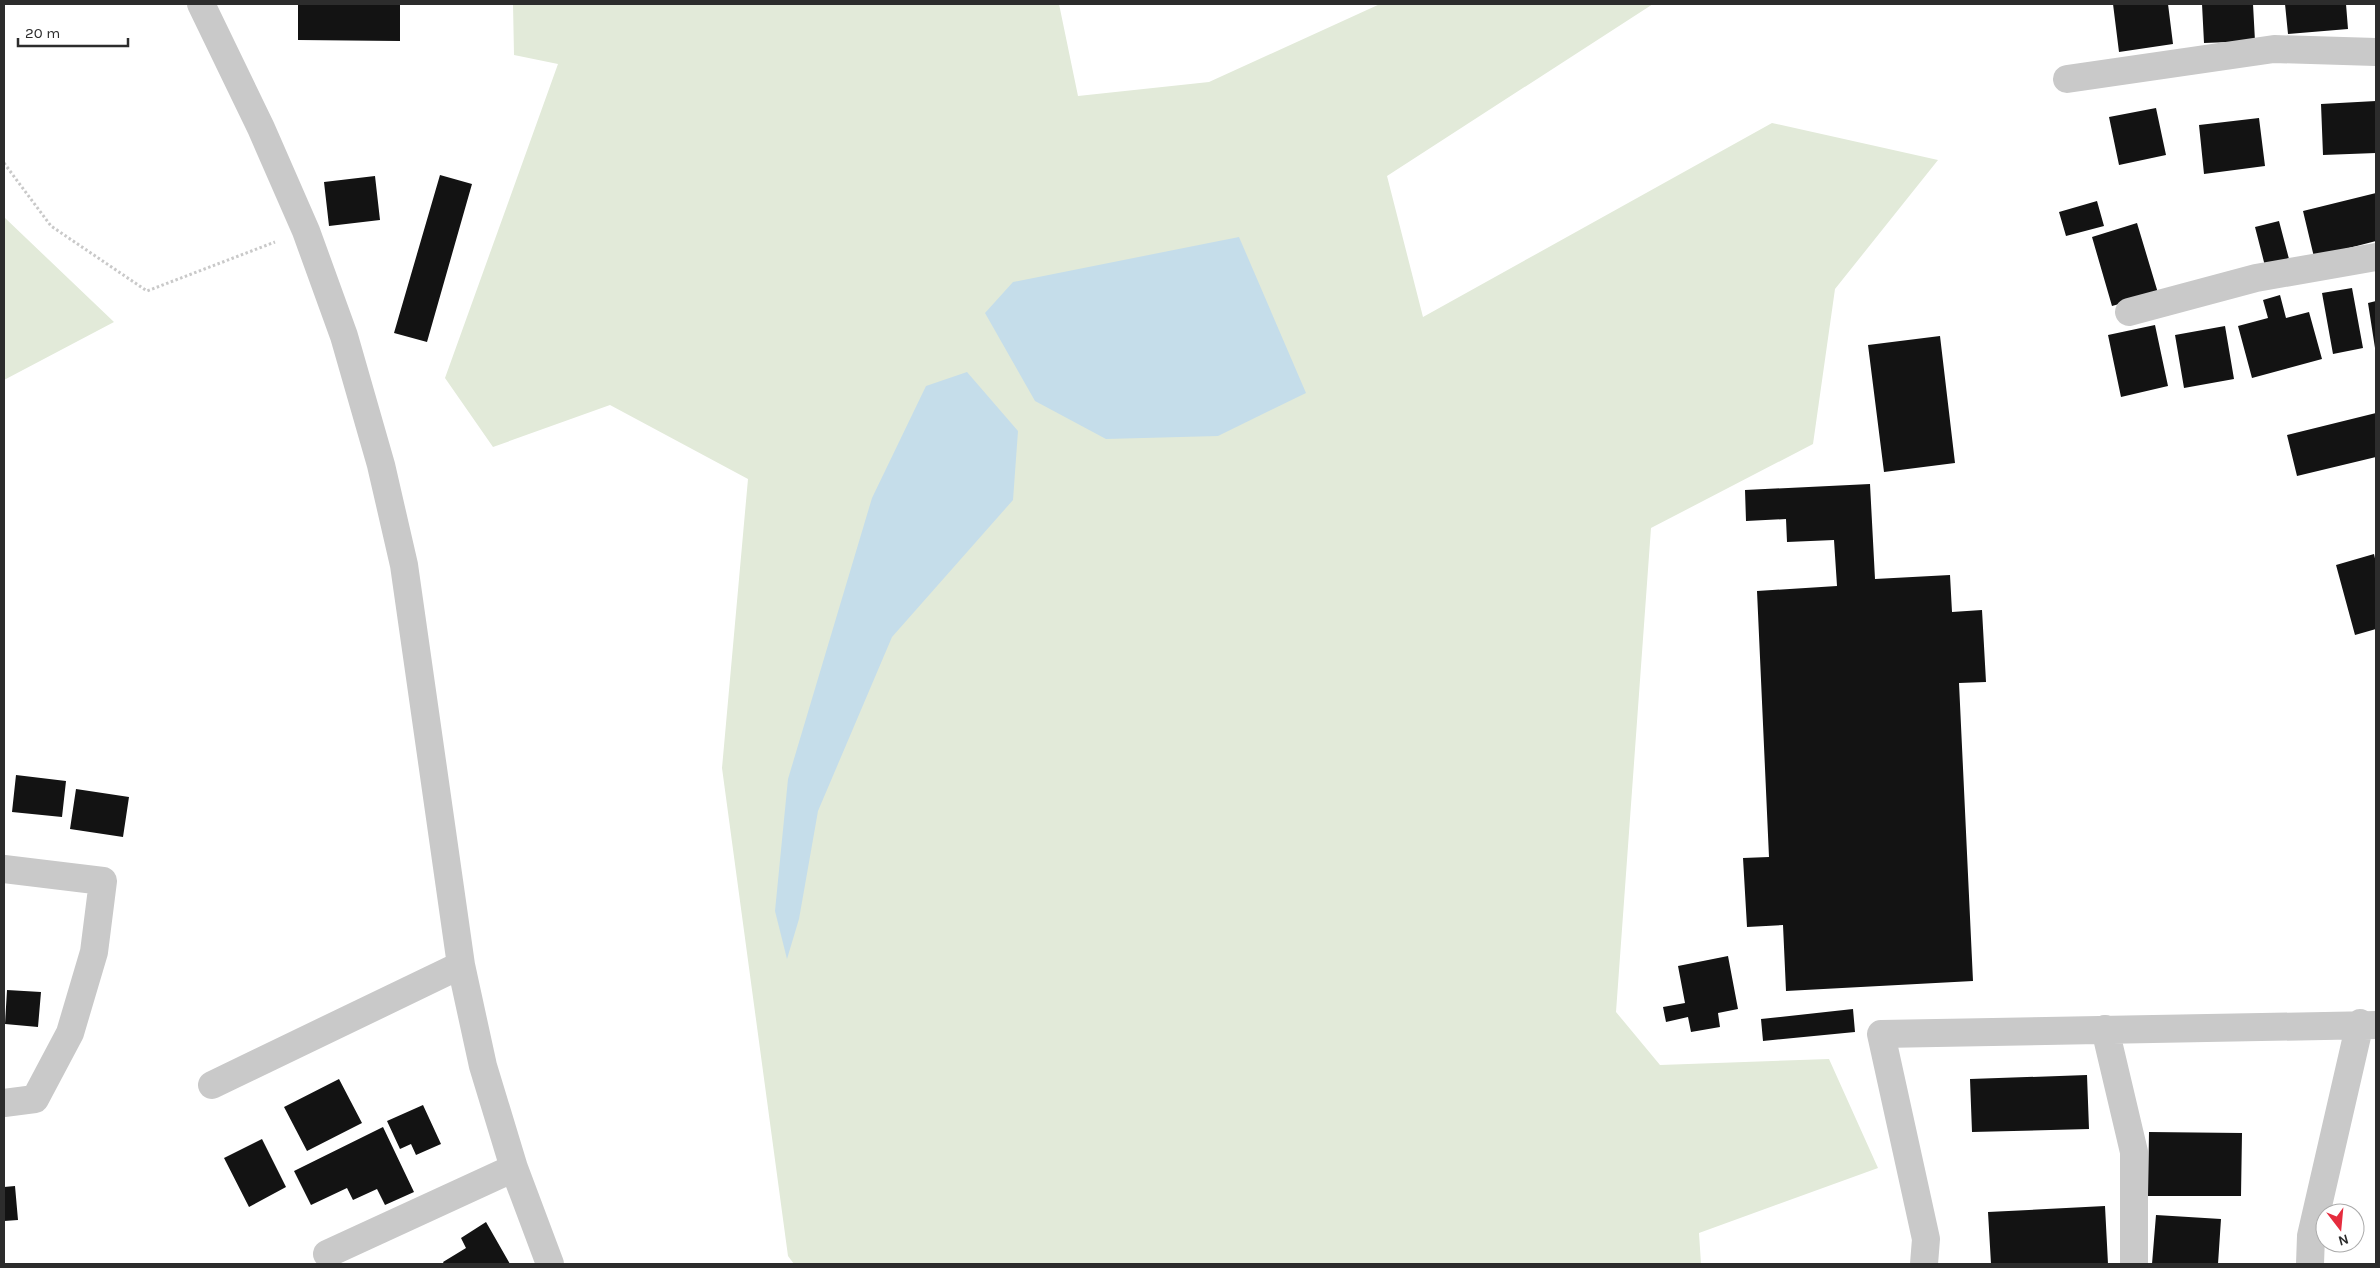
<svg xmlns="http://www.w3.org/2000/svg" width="2380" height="1268" viewBox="0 0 2380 1268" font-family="Karla,sans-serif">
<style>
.green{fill:#e2ead9}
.water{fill:#c5ddea}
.building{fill:#131313}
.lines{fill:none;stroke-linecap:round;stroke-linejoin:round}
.path{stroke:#c9c9c9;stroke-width:3;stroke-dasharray:2.5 2.5;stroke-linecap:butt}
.street{stroke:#c9c9c9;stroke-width:28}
</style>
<rect width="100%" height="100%" fill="#fff"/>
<path class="green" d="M513 4H1059L1078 96 1209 82 1380 4H1653L1387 176 1423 317 1772 123 1938 160 1835 289 1813 444 1651 528 1616 1012 1660 1065 1829 1059 1878 1168 1699 1233 1701 1264H794L788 1256 722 768 748 479 610 405 493 447 445 378 558 64 514 55Z
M4 217 114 322 4 380Z"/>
<path class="water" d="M1239 237 1306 393 1218 436 1106 439 1035 401 985 313 1013 282Z
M967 372 1018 431 1013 500 892 637 818 811 799 919 787 959 775 911 788 779 872 498 926 386Z"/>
<path class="building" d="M298 4H400V41L298 40Z
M2113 4H2168L2173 44 2119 52Z
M2202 4H2253L2255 41 2204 43Z
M2285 4H2346L2348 29 2288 34Z
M2376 101V153L2323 155 2321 104Z
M2156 108 2166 155 2119 165 2109 117Z
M2259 118 2265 166 2204 174 2199 125Z
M440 175 472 184 427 342 394 333Z
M375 176 380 220 329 226 324 182Z
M2376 193V241L2314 257 2303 211Z
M2097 201 2104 226 2066 236 2059 212Z
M2279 221 2289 259 2265 266 2255 227Z
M2137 223 2158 293 2112 306 2092 237Z
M2352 288 2363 348 2333 354 2322 293Z
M2280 295 2286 318 2309 312 2322 359 2252 378 2238 326 2268 318 2263 300Z
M2376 301V348H2375L2368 303Z
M2155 325 2168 386 2121 397 2108 335Z
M2225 326 2234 379 2184 388 2175 335Z
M1940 336 1955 463 1884 472 1868 345Z
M2376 413V457L2297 476 2287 435Z
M1870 484 1875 579 1950 575 1952 612 1982 610 1986 682 1959 683 1973 981 1786 991 1783 925 1747 927 1743 858 1769 857 1757 591 1837 586 1834 540 1787 542 1786 519 1746 521 1745 490Z
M2374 554 2376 563V629L2355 635 2336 565Z
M16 775 66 781 62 817 12 812Z
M76 789 129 797 123 837 70 829Z
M1728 956 1738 1009 1718 1013 1720 1027 1691 1032 1688 1017 1666 1022 1663 1007 1685 1003 1678 966Z
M7 990 41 992 38 1027 5 1024Z
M1853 1009 1855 1032 1763 1041 1761 1019Z
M2087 1075 2089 1129 1972 1132 1970 1079Z
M339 1079 362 1123 307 1151 284 1107Z
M423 1105 441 1144 416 1155 411 1144 400 1149 387 1121Z
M383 1127 414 1192 385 1205 377 1189 353 1200 347 1188 311 1205 294 1171Z
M2149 1132 2242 1133 2241 1196H2148Z
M262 1139 286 1187 249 1207 224 1158Z
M15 1186 18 1220 4 1221V1187Z
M2105 1206 2108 1264H1991L1988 1212Z
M2156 1215 2221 1219 2218 1264H2152Z
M486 1222 510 1264H444L443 1262 466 1248 461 1238Z"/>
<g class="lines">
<path class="path" d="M4 163 51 226 147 291 275 242"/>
<path class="street" d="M201 4 261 128 306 231 344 336 381 465 404 565 461 965 483 1066 514 1168 550 1264
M2067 79 2274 49 2376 52
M2129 312 2256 278 2376 257
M4 869 103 881 94 952 70 1033 35 1099 4 1103
M2105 1029 2134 1152V1264
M212 1085 461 965
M327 1254 514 1168
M1924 1264 1926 1239 1881 1034 2376 1025
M2310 1264 2311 1236 2360 1023"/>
</g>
<rect width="2380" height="1268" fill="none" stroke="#2c2c2c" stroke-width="10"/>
<g transform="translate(2340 1228) rotate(164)"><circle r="24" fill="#ffffff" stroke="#ababab"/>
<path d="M0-4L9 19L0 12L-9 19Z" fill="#e52c3e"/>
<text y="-8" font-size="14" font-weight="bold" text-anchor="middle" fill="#2c2c2c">N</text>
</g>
<path d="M18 38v8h110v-8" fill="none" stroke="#2c2c2c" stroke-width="2.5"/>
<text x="25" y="38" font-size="15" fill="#2c2c2c" stroke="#ffffff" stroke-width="4" paint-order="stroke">20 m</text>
</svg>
